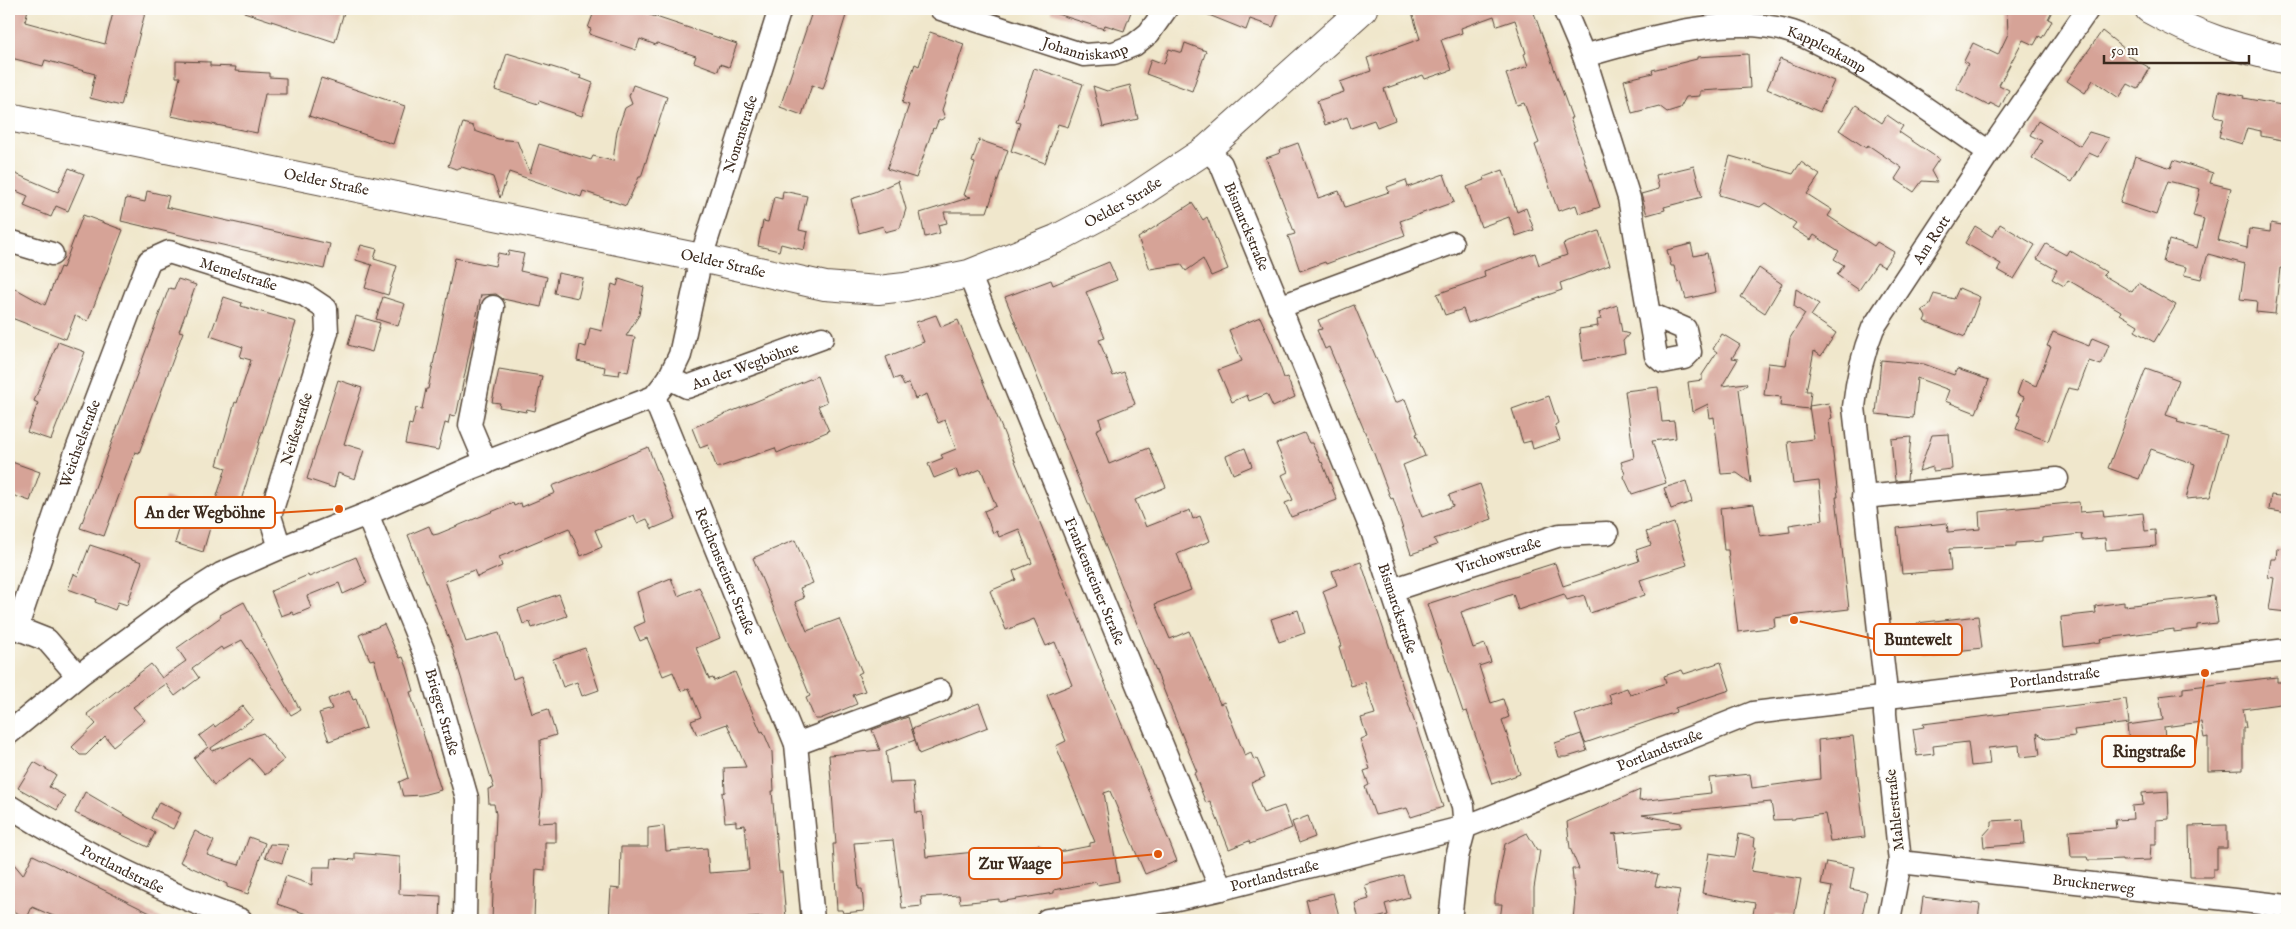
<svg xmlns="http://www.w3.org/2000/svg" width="2296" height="929" viewBox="0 0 2296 929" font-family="'IM FELL English',serif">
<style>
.building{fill:#d6a397}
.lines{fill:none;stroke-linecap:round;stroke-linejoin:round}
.minor-casing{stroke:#564638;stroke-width:25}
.tertiary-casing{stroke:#564638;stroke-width:30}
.minor{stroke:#fff;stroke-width:22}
.tertiary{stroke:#fff;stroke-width:28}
.labels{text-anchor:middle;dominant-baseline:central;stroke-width:4;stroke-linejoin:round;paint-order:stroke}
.street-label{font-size:15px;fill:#3b2a1e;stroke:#fdfcf7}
.leader{fill:none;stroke:#df570d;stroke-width:2}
.callout-dot{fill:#df570d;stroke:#fdfcf7;stroke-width:2}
.callout{fill:#fdfcf7;stroke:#df570d;stroke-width:2}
.callout-label{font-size:16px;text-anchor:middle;font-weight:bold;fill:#3b2a1e}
</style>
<rect width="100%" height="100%" fill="#fdfcf7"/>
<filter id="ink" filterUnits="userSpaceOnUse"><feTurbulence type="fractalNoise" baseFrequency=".02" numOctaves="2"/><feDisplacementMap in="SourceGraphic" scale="10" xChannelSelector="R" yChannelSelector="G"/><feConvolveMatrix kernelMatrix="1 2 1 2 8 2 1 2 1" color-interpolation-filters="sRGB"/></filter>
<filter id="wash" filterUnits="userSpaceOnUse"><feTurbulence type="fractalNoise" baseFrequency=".0096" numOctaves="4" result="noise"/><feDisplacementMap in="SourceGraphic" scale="20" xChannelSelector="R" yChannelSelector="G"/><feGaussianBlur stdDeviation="1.12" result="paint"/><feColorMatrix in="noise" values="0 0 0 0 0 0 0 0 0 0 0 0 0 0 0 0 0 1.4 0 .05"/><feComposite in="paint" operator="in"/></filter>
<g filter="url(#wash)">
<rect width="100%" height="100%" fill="#f0e7cc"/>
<g id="blocks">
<path class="building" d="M9 9H28L25 22 105 44 114 9H146L121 106 90 98 95 74 45 60 43 66 11 58 13 51 9 50Z
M244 9H345L335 42 244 12Z
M595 9H632L737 44 729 67 720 64 718 71 694 62 696 56 657 43 656 45 640 39 636 50 589 34 591 29 588 28Z
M813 9H848L823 89 812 85 802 115 780 107Z
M1051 9H1132L1124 31 1105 25 1104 29 1051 12Z
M1194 9H1280L1273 27 1250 19 1246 30Z
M1411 9H1540V11L1534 13 1572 118H1570L1600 207 1579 214 1576 205 1558 211 1535 145 1539 143 1524 103 1517 105 1506 74 1528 66 1524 54 1526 53 1515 20 1497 26 1494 16 1461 28 1462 33 1441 40 1452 70 1425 79 1423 75 1384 89 1395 120 1377 127 1374 120 1351 128 1347 117 1325 125 1317 101 1344 92 1340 82 1371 71 1367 58 1420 39Z
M2007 9H2053L2048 19 2052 21 2042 38 2039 36 2034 45 2023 40 1999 85 2009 90 2000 108 1990 103 1989 106 1972 97 1957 89V86L1968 64 1964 61 1973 43 1998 55 2008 34Z
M2102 31 2130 53 2127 55 2150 68 2138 89 2128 84 2119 98 2093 80 2085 93 2067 81Z
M930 32 964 44 942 110 945 118 938 121 935 129 933 128 916 178 887 169 909 105 902 103 915 64 919 66Z
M1185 43 1206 51 1192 91 1146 74 1151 59 1164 64 1169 49 1182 53Z
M507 53 581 76 580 78 593 83 582 116 539 101 538 104 495 90Z
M1748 54 1750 88 1700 91V96L1686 97 1680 108 1667 112 1659 106 1632 113 1624 80 1653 73 1652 70 1697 59V57Z
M1780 59 1834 81 1820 112 1767 89Z
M176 61 210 62V66L236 67 235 71 269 73V77L286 78V94H265L257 133 171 116 180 77H176Z
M1034 68 1083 84 1068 127 1058 124 1045 163 1011 151 1020 123 1016 122Z
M321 78 405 106 393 144 309 116Z
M633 85 667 97 641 177H639L626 206 583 191 581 197 509 172 500 198 493 177 462 167 456 169 448 166 463 123 473 126 475 131 498 139 517 141 530 173 539 144 591 160 593 156 613 161 617 131 625 108 632 104 629 96Z
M1130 85 1138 119 1103 127 1093 86 1107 91Z
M2219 91 2244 96 2243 98 2287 106V141L2261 136V131L2247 128 2242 144 2219 137 2224 118 2214 116Z
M1856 105 1882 123 1887 115 1903 126 1899 132 1939 159 1931 171 1937 182 1922 181 1914 192 1895 179 1902 168 1868 145 1866 148 1839 130Z
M2038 121 2080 146 2089 132 2109 138 2098 157 2089 153 2072 182 2032 158 2042 141 2030 135Z
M979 140 1008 150 987 212H944L947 223 938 225 940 233 925 237 920 213 971 197 964 195 975 163 972 162Z
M1298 143 1318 198 1339 191 1345 207 1389 192 1387 187 1406 180 1408 187 1444 174 1454 202 1400 221 1405 235 1326 264 1325 262 1300 271 1288 236 1295 234 1266 158 1280 153 1279 150Z
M1730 156 1793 174 1801 162 1820 175 1807 194 1832 210 1828 216 1874 246 1877 242 1894 252 1884 267 1877 263 1859 290 1837 275 1844 265 1834 259 1839 251 1814 235 1811 240 1792 228 1796 223 1765 203 1760 207 1719 195Z
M2135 156 2171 168 2174 160 2213 173 2210 183 2231 188 2217 240 2247 248 2249 229 2270 232 2271 223 2287 226 2285 269 2280 268 2275 314 2256 312 2257 301 2240 299 2245 264 2208 254 2201 279 2184 275 2186 267 2163 262 2169 240 2197 248 2204 219 2193 216 2200 189 2168 181 2156 215 2120 203Z
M1694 166 1702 197 1664 207 1665 210 1647 215 1641 194 1659 189 1656 175Z
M69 168 84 174 68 211 56 206 51 217 24 206 28 196 9 188V171L58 192Z
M1503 170 1517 212 1526 208 1534 230 1516 236 1509 217 1481 227 1467 187 1485 180 1484 177Z
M898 181 906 209 900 228 885 232 883 226 859 233 851 199 874 192Z
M147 191 169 196 166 207 330 244 324 269 121 221 126 198 145 202Z
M783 191 807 196 799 230 808 232 804 250 781 244 779 251 758 246 763 221 768 222 774 197 782 199Z
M1192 203 1203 220 1207 217 1228 269 1211 276 1203 259 1186 271 1181 264 1150 269 1138 238Z
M83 215 123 230 88 321 75 316 66 339 9 317V285L45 305 60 267 63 268Z
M2000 224 2035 245 2014 279 1998 270 2001 264 1965 243 1975 226 1993 237Z
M1599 231 1610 265 1560 283 1562 290 1468 323 1463 309 1445 315 1437 294 1485 277 1484 271 1535 253 1539 265 1567 255 1563 244Z
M1691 244 1694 256 1707 253 1716 292 1686 299 1681 282 1678 283 1674 266H1671L1667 250Z
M2046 244 2066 255 2069 250 2106 272 2103 275 2132 292 2138 283 2176 305 2154 342 2135 331 2138 325 2120 314 2121 311 2068 280 2064 286 2052 279 2057 270 2037 259Z
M361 245 377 249 374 259 397 266 388 295 365 288 372 265 356 260Z
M509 251 524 254 520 271 547 277 541 307 503 299 496 294 481 295 457 412 455 416 450 415 448 424 445 423 438 450 405 444 409 424 412 425 416 408 422 409 426 389H428L455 258 495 266 498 253 508 255Z
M1109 262 1117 280 1086 292 1105 338 1099 340 1113 376 1124 372 1135 404 1099 419 1102 427 1096 430 1109 464 1149 448 1166 487 1135 500 1146 527 1190 510 1193 519 1200 516 1210 541 1177 554 1191 590 1155 604 1170 639 1189 631 1220 704 1224 702 1245 756 1251 753 1254 760 1257 759 1265 777 1251 783 1263 813 1284 806 1292 828 1250 844 1249 841 1229 849 1210 801 1206 803 1194 773 1197 772 1167 698 1005 297 1051 280 1053 285Z
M1759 268 1782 284 1765 313 1741 297Z
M558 273 583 278 578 298 554 293Z
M178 279 196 285 179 331 183 332 139 453 135 452 104 536 80 528 169 288 174 289Z
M619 279 644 287 639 315 626 336 635 337 628 372 620 370 619 375 604 373 605 367 577 361 580 345 586 347 590 328 602 331 612 284 617 286Z
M1959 288 1980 297 1965 337 1924 321 1926 317 1922 310 1929 306 1934 294 1954 299Z
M1796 289 1819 304 1811 316 1836 333 1821 356 1814 351 1806 391H1811L1809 409 1780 406 1781 397 1764 395 1768 363 1786 365 1790 338 1805 314 1794 306Z
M224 297 242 303 241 306 296 322 239 507 216 499 226 468 217 465 235 402 237 403 251 360 240 357 243 347 210 336Z
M383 297 405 304 398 326 376 319Z
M1354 305 1395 403 1405 399 1418 433 1416 434 1425 456 1403 465 1422 517 1453 506 1449 495 1480 484 1492 519 1434 539 1437 545 1411 554 1393 498 1391 499 1373 451 1329 347 1325 349 1317 330 1322 329 1318 320Z
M1617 305 1622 332 1629 334 1623 341 1625 353 1583 361 1579 329 1598 326 1597 320 1601 319 1599 312Z
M936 315 941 327 958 320 1177 861 1145 874 1110 791 1104 793 1119 881 1097 885 1096 882 1054 890V893L999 902V899L960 903 959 895 921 897 922 906 902 908 893 840 854 843 859 889H862L864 911 843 913 842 910H837L833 844H836L829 755 880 750 872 730 908 717 915 740 886 751 890 783 913 782 916 813 922 812 926 857 975 852 980 875 1014 871 1012 848 1039 845 1043 855 1090 846V843L1095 842 1056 746 1066 741 1047 695 1072 685 1055 642 1046 646 1034 619 1006 630 990 591 1016 580 1013 571 1032 563 1019 529 999 537 997 531 993 533 984 511 996 506 981 469 959 478 956 469 934 478 928 464 943 458 941 455 956 449 945 420 938 423 927 394 915 399 909 383 904 386 900 377 894 379 886 357 924 342 916 322Z
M356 316 380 323 372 352 348 345Z
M1260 317 1272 343 1284 378 1287 377 1295 397 1273 407 1267 394 1249 401 1247 395 1232 402 1218 370 1242 361 1229 330Z
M2053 332 2089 346 2092 338 2109 345 2101 365 2089 361 2078 390 2068 388 2048 441 2016 429 2021 416 2017 415 2024 397 2017 394 2022 380 2036 386 2051 347 2047 346Z
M1722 334 1740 345 1732 358 1738 359 1722 386 1746 383 1747 385 1739 389 1751 483 1737 473 1721 474 1714 417 1710 418 1708 404 1692 412 1688 382 1702 380V375L1717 352 1713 349Z
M58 342 85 352 51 440 27 432 38 403 34 401Z
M1881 360 1924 364 1954 375 1957 369 1989 380 1976 413 1945 401 1949 390 1917 378 1913 418 1876 414Z
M2146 368 2179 380 2166 415 2178 419 2177 422 2227 435 2210 497 2186 499 2195 464 2151 449 2139 479 2108 468Z
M499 369 542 376 535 411 527 409 526 412 499 407 500 403 492 402Z
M817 376 827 402 818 406 829 431 777 453 775 448 717 468 708 445 700 448 692 428Z
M338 380 362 388 344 444 364 450 355 479 338 473 334 488 307 479Z
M1658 387 1662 422 1674 421 1676 438 1652 441 1666 483 1632 494 1624 477 1625 474 1621 462 1634 458 1625 391Z
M1549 396 1558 423 1555 425 1560 440 1533 449 1531 441 1523 443 1512 409Z
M1829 403 1832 418 1829 419 1838 497H1836L1849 609 1774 618 1775 627 1738 632 1728 550H1724L1720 508 1754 504 1760 536 1790 532 1789 525 1823 520 1819 481 1793 484 1788 442 1814 439 1809 406Z
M1304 433 1309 443H1312L1321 463 1322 462 1337 500 1291 517 1285 503 1293 500 1282 475 1288 472 1276 444Z
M1949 434 1952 469 1933 471V467L1919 471 1932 435Z
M1911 437 1907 480 1895 481 1891 439Z
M648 447 676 519 652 529 647 519 637 523 634 515 595 530 602 547 581 556 569 528 499 557 502 566 477 577 474 570 445 581 466 642 499 633 513 679 521 676 532 714 548 709 556 735 540 740 542 792 538 823 556 822V842H545V870L536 869 534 918 513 917V920H492L496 814 494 804H489L488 789 494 788 452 647 408 535 429 526 433 535 438 534 513 503 514 506 521 503 522 507 555 493 552 486Z
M1245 448 1252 466 1233 474 1226 456Z
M9 461 40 472 30 501 9 494Z
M1686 481 1692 502 1671 509 1664 488Z
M2271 495 2287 497V513L2269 510Z
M165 497 214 514 203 552 175 543 179 530 156 521Z
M2079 502 2080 512 2103 510 2104 517 2143 513 2145 531 2155 530 2156 546 2106 550 2105 538 2082 540 2081 534 2043 538V541L2016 543V546L1949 549 1951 570 1902 574 1897 528 1947 523 1948 532 1980 529 1979 512Z
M1674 523 1687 565 1640 580 1645 595 1590 613 1584 595 1567 600 1564 594 1518 610 1513 594 1461 612 1473 648 1485 644 1491 662 1479 666 1491 703 1503 699 1509 717 1502 720 1520 774 1492 784 1467 711 1463 712 1427 604 1555 563 1563 586 1639 561 1636 550 1651 545 1646 532Z
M795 540 813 583 800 588 804 598 795 602 807 631 839 619 862 672 858 674 865 691 853 695 857 704 820 719H815L806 698 810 696 753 558Z
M90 545 142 562 127 605 118 602 115 610 95 602 96 599 68 589 74 574 78 576Z
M2277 548 2287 549V612L2269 610 2274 578 2268 577 2271 559H2276Z
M356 557 367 583 343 594 339 583 307 596 311 608 294 615 292 612 281 616 271 591 308 575 309 577Z
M1361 562 1443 807 1411 817 1407 808 1375 815 1365 787 1369 785 1364 771 1370 769 1360 739 1367 737 1361 718 1375 714 1365 682 1351 686 1339 647 1342 646 1323 591 1337 585 1332 571Z
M671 578 678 596 699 587 720 638 696 648 709 679 713 678 714 681 735 672 761 732 763 731 772 752 774 791H772L779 872H782L786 918 763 920V917L726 920H609L611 888 620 889 621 847H648V828L664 826 666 851 707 848 709 873 749 870 745 825 736 826V821L725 822 722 793 725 792 724 768 746 767 727 724 697 735 691 721 701 717 689 688 681 691 673 672 663 676 647 638 640 641 634 627 645 622 637 592Z
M559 594 567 616 532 628 530 622 523 624 518 609Z
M2214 596 2218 623 2197 625V629L2174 632V629L2100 639 2101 642 2064 647 2061 617 2096 613 2095 606 2124 602V606Z
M244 602 300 710 291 715 242 640 223 650 221 647 192 668 199 678 175 696 166 684 133 707 145 720 113 746 105 736 86 755H80L72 747 96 724 87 714 151 664 162 678 186 661 177 648 221 617 220 615Z
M1298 610 1305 633 1279 642 1271 619Z
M1978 616 1982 648 1921 655 1917 623Z
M384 624 395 649 400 658 403 657 407 667 414 691 410 692 441 790 422 795 403 796 399 782 408 778 374 659 370 660 359 635Z
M585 648 599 690 582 696 577 682 563 687 553 659Z
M1721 662 1730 690 1675 708 1676 712 1585 743 1575 715 1612 703 1609 694 1627 688 1630 695 1666 683 1664 676 1682 670 1684 674Z
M2277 677V682H2287V703L2243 709 2246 728H2243V770L2208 771V737L2204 738 2201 722 2164 727 2165 740 2146 742 2148 756 2131 758 2127 725 2163 720 2159 696 2183 693V688Z
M349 690 353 700 356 699 366 728 329 741 319 713 332 709 328 699Z
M2126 699 2129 723 2074 730 2075 736 2047 739 2037 733 2040 755 2020 757 2019 745 1988 748 1990 764 1971 766 1968 742 1933 746 1934 754 1917 756 1913 729 1924 727 1923 724Z
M979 703 988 727 919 754 912 729Z
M243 706 253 719 211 748 212 751 263 733 284 760 265 775 250 758 214 785 194 758 208 747 199 736 214 725 215 727Z
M1581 734 1587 751 1567 757H1559L1555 743Z
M1853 736 1865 837 1830 841 1825 814 1795 818V819L1774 820 1771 802 1642 815 1681 823V827L1612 834 1616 835 1619 867 1658 874 1655 886 1680 890 1674 920H1573L1575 899 1572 869H1579L1570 848 1567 822 1640 790 1639 801 1711 793 1709 778 1750 774 1752 788 1820 779 1818 740Z
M34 762 56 775 49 787 65 796 57 810 18 788Z
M2168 791 2169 819 2156 820V844H2151L2150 860 2122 861V859L2098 860H2088L2087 857H2071L2069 831 2116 828 2115 820 2133 819 2132 806 2143 805 2142 793Z
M85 792 155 833 148 847 75 813Z
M159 802 181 813 173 829 151 818Z
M1308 816 1315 837 1299 843 1292 822Z
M2023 819 2025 844 1984 847 1983 836 1992 826V821Z
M2227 825V848H2217V869H2213V877H2190L2189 826Z
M195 831 214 841 207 855 239 865 249 837 265 843 248 894 227 887V884L180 862Z
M1527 833 1537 850H1540L1534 888V920H1500L1502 904H1495V896L1505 844Z
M1739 834 1755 838 1754 847H1756L1751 871 1801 879 1794 917 1775 914 1774 920H1752L1755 903 1702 893 1709 853 1735 857Z
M270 844 288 845 282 863 265 857Z
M355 853 400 857 399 894 441 896 440 920 321 919 277 904 286 876 312 885 313 867H331L332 858 355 860Z
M33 855 112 894 164 920H63L32 907 27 918 9 909V858L23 875Z
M1826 862 1854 867 1850 889 1867 892 1861 920H1825L1832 887 1821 885Z
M1403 875 1409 897 1385 904 1388 915 1369 920H1359L1355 903 1369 899 1365 885Z
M1333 893 1339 916 1322 920H1311L1306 900Z
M1923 897 1980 904 1978 920H1920Z"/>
</g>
</g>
<g filter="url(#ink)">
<use href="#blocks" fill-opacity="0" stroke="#564638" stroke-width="1"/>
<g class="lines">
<g class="minor-casing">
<g id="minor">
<path id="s1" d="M941 9 1084 55 1114 53 1134 45 1149 33 1166 9"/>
<path d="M1564 9 1584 56 1629 198 1656 356 1663 362 1684 358 1690 352 1685 329 1648 313"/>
<path id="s2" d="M1584 56C1644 39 1731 12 1792 32 1811 38 1829 49 1846 58 1896 86 1942 120 1989 152"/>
<path id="s3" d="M1207 149 1221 164 1372 531 1463 806 1465 827 1457 857 1450 920"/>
<path d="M9 241 52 254"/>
<path id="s4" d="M969 274 1221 889"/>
<path d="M1279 307 1452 243"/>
<path id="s5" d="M669 378 687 387 822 338"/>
<path id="s6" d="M654 397 796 744 813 920"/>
<path d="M486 463 470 425 493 307"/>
<path d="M1863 497 2057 479"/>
<path id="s7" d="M367 514 428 662 467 798 465 920"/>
<path id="s8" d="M1392 590 1560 535 1607 533"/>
<path d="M9 625 47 640 78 676"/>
<path id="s9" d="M17 627 75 455 139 286 149 261 169 252 305 295 326 309 327 332 270 516 280 548"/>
<path id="s10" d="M9 733 78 676 188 595 221 574 280 548 367 514 471 468 654 397 669 378 680 355 701 258 780 9"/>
<path d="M796 744 940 691"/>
<path id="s11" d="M9 806C81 852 160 891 241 920"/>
<path id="s12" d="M1900 862 2287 906"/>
<path id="s13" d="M1047 920 1168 901 1221 889 1465 827 1753 713 2287 650"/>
<path id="s14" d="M1889 920 1900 862 1885 714V683L1854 407C1857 379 1862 355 1873 328L1989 152 2088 9"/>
</g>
</g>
<g class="tertiary-casing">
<g id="tertiary">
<path d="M2149 9C2197 36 2234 47 2287 60"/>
<path id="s15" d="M9 117 701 258 825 286 878 290 905 287 969 274 1056 239 1132 199 1207 149 1363 9"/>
</g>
</g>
<use href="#minor" class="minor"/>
<use href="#tertiary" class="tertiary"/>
</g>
</g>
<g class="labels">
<g class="street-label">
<text stroke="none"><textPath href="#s1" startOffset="151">Johanniskamp</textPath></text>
<text stroke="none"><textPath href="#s2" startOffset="251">Kapplenkamp</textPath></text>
<text stroke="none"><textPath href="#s10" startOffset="1012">Nonenstraße</textPath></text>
<text stroke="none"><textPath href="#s15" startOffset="324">Oelder Straße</textPath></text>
<text stroke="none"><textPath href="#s15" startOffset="1149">Oelder Straße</textPath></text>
<text stroke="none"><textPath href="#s3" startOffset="88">Bismarckstraße</textPath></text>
<text stroke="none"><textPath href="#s14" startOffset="704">Am Rott</textPath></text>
<text stroke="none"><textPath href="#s15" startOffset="729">Oelder Straße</textPath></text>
<text stroke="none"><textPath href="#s9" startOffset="484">Memelstraße</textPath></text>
<text stroke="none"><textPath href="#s5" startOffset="82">An der Wegböhne</textPath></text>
<text transform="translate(297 429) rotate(-73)">Neißestraße</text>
<text stroke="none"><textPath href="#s9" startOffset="194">Weichselstraße</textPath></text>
<text stroke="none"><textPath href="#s8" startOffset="112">Virchowstraße</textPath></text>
<text stroke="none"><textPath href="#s6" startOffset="188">Reichensteiner Straße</textPath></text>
<text stroke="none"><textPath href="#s4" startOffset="332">Frankensteiner Straße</textPath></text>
<text stroke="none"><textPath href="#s3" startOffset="499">Bismarckstraße</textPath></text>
<text stroke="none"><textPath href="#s13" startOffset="1042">Portlandstraße</textPath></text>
<text stroke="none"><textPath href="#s7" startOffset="212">Brieger Straße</textPath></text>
<text stroke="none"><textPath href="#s13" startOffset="638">Portlandstraße</textPath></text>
<text transform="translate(1895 810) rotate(-96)">Mahlerstraße</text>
<text stroke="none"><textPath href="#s11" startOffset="130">Portlandstraße</textPath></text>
<text stroke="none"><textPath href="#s13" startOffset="232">Portlandstraße</textPath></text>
<text stroke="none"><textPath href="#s12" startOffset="195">Brucknerweg</textPath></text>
</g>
</g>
<path class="leader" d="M339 509L275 513M1794 620L1874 639M2205 673L2195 751M1158 854L1062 863"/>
<g class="callout-dot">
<circle cx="339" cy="509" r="5"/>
<circle cx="1794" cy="620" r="5"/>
<circle cx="2205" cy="673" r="5"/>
<circle cx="1158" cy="854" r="5"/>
</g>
<g class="callout">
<rect x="135" y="497" width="140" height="31" rx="5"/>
<rect x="1874" y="624" width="88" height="31" rx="5"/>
<rect x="2102" y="736" width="93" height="31" rx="5"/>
<rect x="969" y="848" width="93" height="31" rx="5"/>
</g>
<g class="callout-label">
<text x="205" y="518">An der Wegböhne</text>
<text x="1918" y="645">Buntewelt</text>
<text x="2149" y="757">Ringstraße</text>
<text x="1015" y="869">Zur Waage</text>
</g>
<rect width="2296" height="929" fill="none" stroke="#fdfcf7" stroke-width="30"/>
<path d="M2104 55v8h145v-8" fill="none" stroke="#3b2a1e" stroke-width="2.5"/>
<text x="2111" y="55" font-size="15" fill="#3b2a1e" stroke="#fdfcf7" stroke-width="4" paint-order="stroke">50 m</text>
</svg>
